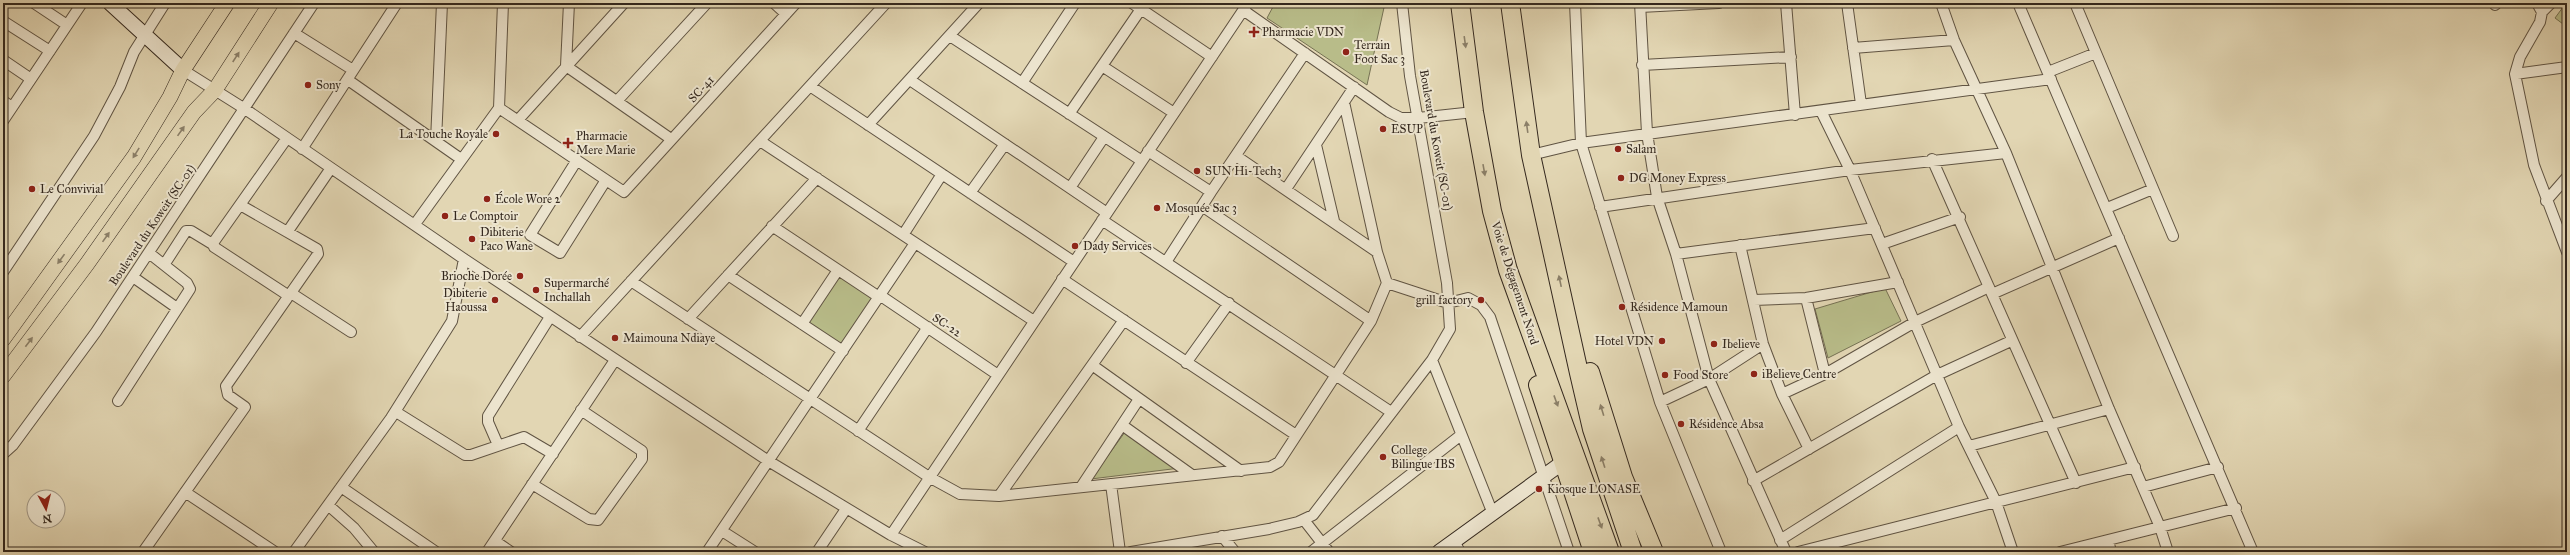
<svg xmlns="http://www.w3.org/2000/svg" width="2570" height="555" viewBox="0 0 2570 555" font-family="'IM FELL Great Primer',serif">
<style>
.green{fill:#b8bc89;stroke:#767254}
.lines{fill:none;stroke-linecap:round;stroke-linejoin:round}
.street-casing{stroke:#605443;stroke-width:12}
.secondary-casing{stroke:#34281e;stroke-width:16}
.primary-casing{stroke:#34281e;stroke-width:16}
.highway-casing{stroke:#34281e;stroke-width:20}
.street{stroke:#ece4ce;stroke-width:10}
.secondary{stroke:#ece4ce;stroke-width:14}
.primary{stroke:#e2d6b3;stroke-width:15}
.highway{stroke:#e2d6b3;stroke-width:18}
.oneway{fill:#8b7f68}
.poi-dot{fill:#8f2418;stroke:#ece4ce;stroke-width:1.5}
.labels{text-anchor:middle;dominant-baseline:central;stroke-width:4;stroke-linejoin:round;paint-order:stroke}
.poi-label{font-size:12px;fill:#34281e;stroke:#ece4ce;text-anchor:start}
.street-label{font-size:12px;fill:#34281e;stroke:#ece4ce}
</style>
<rect width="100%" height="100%" fill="#e2d6b3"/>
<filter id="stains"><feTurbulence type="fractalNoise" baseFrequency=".005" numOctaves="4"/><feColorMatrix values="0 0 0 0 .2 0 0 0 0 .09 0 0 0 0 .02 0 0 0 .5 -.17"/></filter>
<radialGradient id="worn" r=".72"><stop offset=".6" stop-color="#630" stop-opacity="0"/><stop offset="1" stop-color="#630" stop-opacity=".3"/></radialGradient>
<path class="green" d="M1275 3H1385L1367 85 1267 18Z
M2566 3H2567V27L2555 18Z
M836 273 875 300 842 346 803 319Z
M1885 288 1901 321 1828 358 1815 309Z
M1125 432 1180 468 1091 479Z"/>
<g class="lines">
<g class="street-casing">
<path id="street" d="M34 3 67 25
M569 3 566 66 671 139
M774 3 786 14
M1132 3 1212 57
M1575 3 1581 143 1660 402 1721 552
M1640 3 1647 133 1657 197 1676 254 1709 379 1786 552
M1786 3 1795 115
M1847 3 1861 104
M1941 3 1954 40 2006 153 2109 409 2160 527 2168 552
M2018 3 2253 552
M2075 3 2173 236
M2537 3 2542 12 2540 22 2520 57 2515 74 2534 165 2567 252
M2495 5 2497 3
M1640 7 1719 3
M1243 10 1389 112 1401 118H1418L1474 112
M2542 12 2551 3
M3 21 50 51
M294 33 353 70
M950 36 1142 161
M1853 48 1954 40
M3 60 31 79
M1642 65 1791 57
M1102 66 1174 113
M183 70 245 109 464 259 770 462 891 535 925 552
M2048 72 2096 53
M2515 74 2567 67
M348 80 461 159
M910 80 1107 213
M1022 83 1075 3
M810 86 1074 262
M3 101 12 107
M617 101 707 3
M499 108 624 192 796 3
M1821 111 1850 170 1959 427 1996 502 2013 552
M1069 114 1141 9
M518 120 624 3
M3 121 82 3
M868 125 979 3
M287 138 213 243 214 247 289 296
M436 141 442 3
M760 141 1034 321
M1316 145 1334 221
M302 149 397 3
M1148 151 1211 192
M1531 155 1581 143 2051 79
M1236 156 1377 252
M1932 159 2076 483
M577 160 530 235 560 253 606 180
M1070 188 1104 137
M1286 189 1354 87
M970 193 1005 144
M2546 201 2567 177
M1202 206 1371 321
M1600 207 1850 170 2006 153
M2107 208 2153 189
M1102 220 1391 412
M415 224 499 108 503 3
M772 226 879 297
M288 231 331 168
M903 235 942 174
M1882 244 1960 217
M1740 245 1763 344 1782 394 1809 449
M1676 254 1875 228
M1166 262 1211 192 1305 53
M164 265 186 231H191L214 245
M3 272 94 136 120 87 134 52 165 3
M728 275 843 351
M133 277 177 308
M1062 279 1296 435
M631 281 929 477 960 494 999 496 1270 467 1279 462 1371 321 1387 283 1377 252 1344 102
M1387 283 1448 303 1468 298 1481 305 1490 317 1569 552
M291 293 351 332
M1992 294 2119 238
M881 296 998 375
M1806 298 1825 374
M1754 300 1806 298 1898 282
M688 319 817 178
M802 324 838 270
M580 337 886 3
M1432 360 1493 514
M1186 363 1229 303
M1092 365 1241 471
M1782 394 1825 374 1915 322 1989 287
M118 401 190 289 187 283 149 253
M1660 402 1709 379 1763 344
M396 412 465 455H471L524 437 553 454
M1122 425 1192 475
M858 431 928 327
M498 445 488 422V416L550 317
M1969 446 2109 409
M3 454 13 445 96 332 314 3
M1753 481 1937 375 2011 341
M532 484 589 519 598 520 642 459V451L581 410
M1111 484 1120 552
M341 487 436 552
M1081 487 1139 399
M2143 487 2218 467
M185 492 275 552
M999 496 1124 320
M328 505 354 528 374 552
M1304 520 1329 552
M722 531 755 552
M891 535 1248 3
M1222 536 1235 552
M1780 540 1959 427
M2108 540 2111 552
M495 541 511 552
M1454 541 1460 552
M143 552 245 407 228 395 226 386 318 254 317 249 242 206
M294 552 391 418 452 321 464 259
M487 552 615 360
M707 552 915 243
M817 552 846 509
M1131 552 1269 529 1298 522 1313 515 1432 360 1450 329 1447 283 1410 76 1402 3
M1311 552 1461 435
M1798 552 2135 467
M2060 552 2236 508"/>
</g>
<g class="secondary-casing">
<path id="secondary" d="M110 3 183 70
M1439 552 1562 463"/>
</g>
<g class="primary-casing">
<path id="primary" d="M3 339 134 157 170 97 183 70 227 3
M3 376 87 264 194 112 215 90 271 3"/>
</g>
<g class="highway-casing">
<path id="highway" d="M1460 3 1474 112 1492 211 1508 270 1610 552
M1510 3 1531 155 1579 373 1592 429 1633 552
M1590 372 1623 477 1654 552
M1538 385 1593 552"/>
</g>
<use href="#street" class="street"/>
<use href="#secondary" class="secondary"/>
<use href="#primary" class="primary"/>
<use href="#highway" class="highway"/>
</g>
<defs><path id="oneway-solid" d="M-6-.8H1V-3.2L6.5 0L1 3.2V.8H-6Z"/></defs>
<g class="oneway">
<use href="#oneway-solid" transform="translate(1465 42) rotate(82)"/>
<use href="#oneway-solid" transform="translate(236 57) rotate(-57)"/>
<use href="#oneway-solid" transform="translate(1527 127) rotate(-98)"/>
<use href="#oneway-solid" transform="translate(181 131) rotate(-55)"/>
<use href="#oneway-solid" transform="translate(136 153) rotate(122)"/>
<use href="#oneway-solid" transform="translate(1484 170) rotate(80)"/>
<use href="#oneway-solid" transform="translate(106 237) rotate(-55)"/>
<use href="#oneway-solid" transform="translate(61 259) rotate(126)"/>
<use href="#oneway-solid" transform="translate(1560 281) rotate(-102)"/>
<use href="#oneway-solid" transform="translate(29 342) rotate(-53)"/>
<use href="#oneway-solid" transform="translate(1556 401) rotate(70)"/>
<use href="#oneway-solid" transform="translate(1602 410) rotate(-107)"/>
<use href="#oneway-solid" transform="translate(1603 462) rotate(-108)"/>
<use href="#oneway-solid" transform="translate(1600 523) rotate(70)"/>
</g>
<g class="poi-dot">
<path d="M1252 26h4v4h4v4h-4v4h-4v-4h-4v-4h4z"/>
<circle cx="1346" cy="52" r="4"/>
<circle cx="308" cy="85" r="4"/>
<circle cx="1383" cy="129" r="4"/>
<circle cx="496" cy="134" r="4"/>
<path d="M566 137h4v4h4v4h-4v4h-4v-4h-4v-4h4z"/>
<circle cx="1618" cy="149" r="4"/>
<circle cx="1197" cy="171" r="4"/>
<circle cx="1621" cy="178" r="4"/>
<circle cx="32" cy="189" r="4"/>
<circle cx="487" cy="199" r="4"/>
<circle cx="1157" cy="208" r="4"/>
<circle cx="445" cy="216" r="4"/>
<circle cx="472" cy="239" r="4"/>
<circle cx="1075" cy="246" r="4"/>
<circle cx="520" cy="276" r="4"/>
<circle cx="536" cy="290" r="4"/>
<circle cx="495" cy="300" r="4"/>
<circle cx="1481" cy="300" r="4"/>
<circle cx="1622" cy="307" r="4"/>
<circle cx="615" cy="338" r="4"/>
<circle cx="1662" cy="341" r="4"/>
<circle cx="1714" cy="344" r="4"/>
<circle cx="1754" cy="374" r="4"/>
<circle cx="1665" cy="375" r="4"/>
<circle cx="1681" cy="424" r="4"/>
<circle cx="1383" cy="457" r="4"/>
<circle cx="1539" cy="489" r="4"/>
</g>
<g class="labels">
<g class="poi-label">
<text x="1262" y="32">Pharmacie VDN</text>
<text x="1354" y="45">Terrain<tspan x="1354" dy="14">Foot Sac 3</tspan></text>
<text x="316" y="85">Sony</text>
<text x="1391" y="129">ESUP</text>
<text x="488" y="134" text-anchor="end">La Touche Royale</text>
<text x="576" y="136">Pharmacie<tspan x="576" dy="14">Mere Marie</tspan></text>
<text x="1626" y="149">Salam</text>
<text x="1205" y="171">SUN Hi-Tech3</text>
<text x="1629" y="178">DG Money Express</text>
<text x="40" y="189">Le Convivial</text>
<text x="495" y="199">École Wore 2</text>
<text x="1165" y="208">Mosquée Sac 3</text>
<text x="453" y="216">Le Comptoir</text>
<text x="480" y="232">Dibiterie<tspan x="480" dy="14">Paco Wane</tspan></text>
<text x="1083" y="246">Dady Services</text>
<text x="512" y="276" text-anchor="end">Brioche Dorée</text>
<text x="544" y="283">Supermarché<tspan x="544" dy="14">Inchallah</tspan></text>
<text x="487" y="293" text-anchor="end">Dibiterie<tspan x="487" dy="14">Haoussa</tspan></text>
<text x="1473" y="300" text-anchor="end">grill factory</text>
<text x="1630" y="307">Résidence Mamoun</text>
<text x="623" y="338">Maimouna Ndiaye</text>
<text x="1654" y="341" text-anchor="end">Hotel VDN</text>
<text x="1722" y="344">Ibelieve</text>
<text x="1762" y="374">iBelieve Centre</text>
<text x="1673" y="375">Food Store</text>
<text x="1689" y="424">Résidence Absa</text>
<text x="1391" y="450">College<tspan x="1391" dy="14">Bilingue IBS</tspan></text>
<text x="1547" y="489">Kiosque LONASE</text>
</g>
<g class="street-label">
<text transform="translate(701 89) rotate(-47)">SC-41</text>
<text transform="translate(1436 140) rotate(80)">Boulevard du Koweit (SC-01)</text>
<text transform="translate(152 225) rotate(-56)">Boulevard du Koweit (SC-01)</text>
<text transform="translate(1515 283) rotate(72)">Voie de Dégagement Nord</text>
<text transform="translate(947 325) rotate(34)">SC-22</text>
</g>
</g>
<rect width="2570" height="555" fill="none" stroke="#e2d6b3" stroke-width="16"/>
<rect x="4" y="4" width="2562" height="547" fill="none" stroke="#34281e" stroke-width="2"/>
<rect x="8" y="8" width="2554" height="539" fill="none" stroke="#34281e"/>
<g transform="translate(46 509) rotate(173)"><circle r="19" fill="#ece4ce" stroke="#a29988"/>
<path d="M0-3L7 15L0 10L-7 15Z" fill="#8f2418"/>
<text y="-6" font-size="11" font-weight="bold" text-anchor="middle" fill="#34281e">N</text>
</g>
<rect width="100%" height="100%" filter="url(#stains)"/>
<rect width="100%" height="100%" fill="url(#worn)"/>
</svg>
